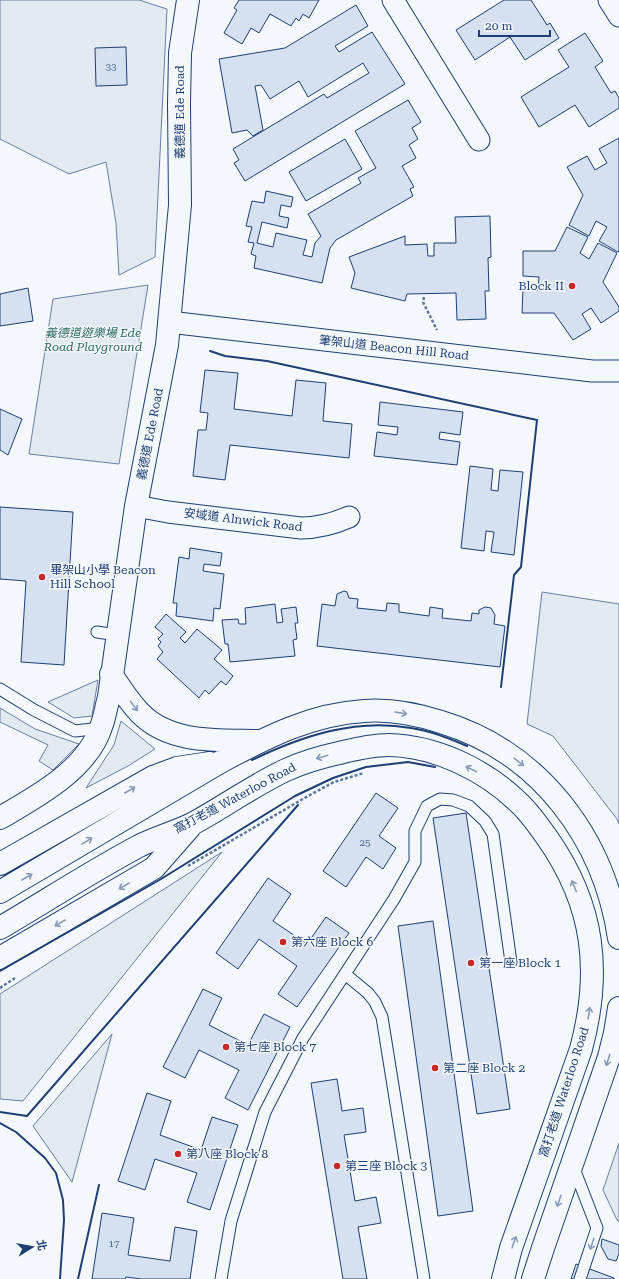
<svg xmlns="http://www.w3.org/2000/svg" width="619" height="1279" viewBox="0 0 619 1279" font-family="'Roboto Serif','Noto Sans TC',serif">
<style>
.green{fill:#e3e9f0;stroke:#687fa3}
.building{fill:#d5e0f0;stroke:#1d3f73}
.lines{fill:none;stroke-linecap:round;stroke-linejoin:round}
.service-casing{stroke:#1d3f73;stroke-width:13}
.minor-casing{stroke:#1d3f73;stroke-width:23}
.tertiary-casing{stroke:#1d3f73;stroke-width:24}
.trunk-casing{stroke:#1d3f73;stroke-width:24}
.path{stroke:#5e769c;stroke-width:2.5;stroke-dasharray:3 2;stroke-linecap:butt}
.service{stroke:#f4f7fb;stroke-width:11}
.minor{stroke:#f4f7fb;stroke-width:21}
.tertiary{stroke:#f4f7fb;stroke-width:22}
.trunk{stroke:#f4f7fb;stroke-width:22}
.wall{stroke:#1d3f73;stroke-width:2}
.oneway{stroke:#889bb7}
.poi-dot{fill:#c62828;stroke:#f4f7fb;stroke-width:1.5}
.labels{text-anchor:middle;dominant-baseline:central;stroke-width:3;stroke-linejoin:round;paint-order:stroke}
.number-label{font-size:10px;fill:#4b6792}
.street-label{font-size:12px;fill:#1d3f73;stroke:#f4f7fb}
.poi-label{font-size:12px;fill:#1d3f73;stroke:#f4f7fb;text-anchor:start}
.park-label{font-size:12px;font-style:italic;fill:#2c6c60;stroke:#f4f7fb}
</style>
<rect width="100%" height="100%" fill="#f4f7fb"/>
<path class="green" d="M0 0H139L167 9 155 257 119 275 116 223 106 162 69 174 0 139Z
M148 285 119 464 29 454 53 299Z
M542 592 619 604V824L617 819 553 736 527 724Z
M98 680 92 716 74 718 48 702Z
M0 708 35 729 79 744 53 770 39 761 48 745 0 722Z
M121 721 155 749 128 766 86 788 114 745Z
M222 852 23 1101 0 1099V994Z
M112 1034 72 1182 33 1126Z
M619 1143V1222L617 1220 603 1190Z"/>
<path class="building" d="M239 0H319L309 18 303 14 299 21 296 18 291 26 270 14 259 33 251 28 242 44 224 33 237 10 234 8Z
M504 0H531L547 25 550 23 559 38 525 60 510 37 475 60 456 30Z
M356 5 368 26 335 46 339 52 372 32 405 84 245 181 234 163 239 160 233 149 324 94 327 98 369 73 363 63 308 97 299 81 270 99 261 85 255 86 263 130 253 136 247 130 232 133 219 59 285 48Z
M585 33 603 61 595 67 611 93 615 91 619 98V108L589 127 575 105 539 127 521 97 569 67 558 50Z
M126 47 127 85 96 86 95 48Z
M408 100 421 122 412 128 418 139 409 145 416 158 402 166 414 187 410 189 413 196 336 240 330 248 322 283 254 268 256 256 251 254 254 243 248 242 252 227 246 226 252 201 264 203 266 191 293 197 291 207 281 205 279 216 289 218 287 228 262 222 257 243 273 247 276 233 307 240 303 255 312 257 315 243 321 236 308 214 361 183 358 178 376 168 355 131Z
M619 138V251L618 252 599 241 607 227 596 221 589 236 569 225 583 195 567 167 587 156 595 170 607 163 599 149Z
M345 139 362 169 306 201 289 172Z
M490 216 491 257 488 258 489 291H485L486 319 457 320 456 293 407 294 405 301 351 288 355 273 349 257 405 236V245L427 244 428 256H434V243H456L455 217Z
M567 227 588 237 580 253 589 259 598 243 617 253 603 282 619 307V311L601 323 591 308 582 314 591 329 573 340 554 313H522L523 290H538L539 277 523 276V251H555Z
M28 288 33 321 0 326V294Z
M205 370 238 373 234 409 292 416 296 380 326 383 323 421 352 424 349 458 230 445 225 480 193 476 198 430H206L208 413 200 412Z
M380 402 463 412 460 435 440 432 439 439 460 442 457 465 374 456 377 432 397 435 398 427 378 425Z
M0 409 22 419 8 455 0 450Z
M470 466 493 469 491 490 498 491 500 470 523 472 514 555 491 552 494 532 486 531 484 551 461 548Z
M0 507 73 512 64 665 21 662 26 581 0 579Z
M190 548 222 553 220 566 204 564 203 571 224 574 220 609 214 608 213 621 176 616 177 603H173L179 557 189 559Z
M344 591 347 592 349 598 358 599 357 608 386 611 387 603 399 604V612L429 616 430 607 443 609 442 618 471 621 472 613 479 614V610L485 607 491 608 495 615 494 624 505 626 500 667 317 646 322 604 335 606 337 594Z
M275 604 277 623 283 622 281 609 296 607 298 623H295L297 639 293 640 295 656 230 662 228 644H225L222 620 238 619 239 624H246L245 608Z
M166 614 186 632 180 638 185 643 197 629 222 650 214 659 233 676 226 685 221 681 209 694 205 690 199 698 157 659 163 652 158 646 161 642 158 639 163 634 155 627Z
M376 793 398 808 379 836 396 848 383 869 366 857 346 887 323 871Z
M466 813 510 1109 477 1114 433 818Z
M268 878 291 894 273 921 307 944 326 917 349 933 297 1007 278 994 297 966 259 939 238 969 216 953Z
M433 921 473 1211 438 1216 398 926Z
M203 989 222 998 209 1025 248 1045 264 1014 290 1027 248 1110 225 1098 239 1070 199 1050 185 1078 163 1067Z
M337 1079 342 1111 363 1108 366 1132 344 1135 355 1201 376 1197 381 1223 358 1227 367 1279H343L311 1083Z
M147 1093 171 1101 160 1135 201 1150 212 1117 238 1125 210 1210 187 1202 197 1173 155 1159 145 1190 118 1181Z
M102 1213 134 1218 128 1255 170 1261 175 1227 197 1231 190 1279H141L126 1277 125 1279H92Z
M602 1239 619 1245V1254L616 1261 608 1259 601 1246Z
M576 1264 614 1278V1279H571Z"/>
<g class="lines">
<g class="service-casing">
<path id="service" d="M97 632 117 635
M0 689 34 710 75 731 101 728
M345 974 368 993 375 1002 382 1017 424 1279
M573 1166 597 1228 580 1279
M221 1279 231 1221 265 1112 303 1038 394 899 415 862V831L427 806 440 799 453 800 469 806 485 821 493 834 511 962"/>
</g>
<g class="minor-casing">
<path id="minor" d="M393 0 479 140
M609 0 619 16
M169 322 592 371H619
M136 506 168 512 301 528C318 528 333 524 349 517"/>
</g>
<g class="tertiary-casing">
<path id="tertiary" d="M0 818C36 797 87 770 101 727 105 717 106 707 109 697L136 506 167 345 180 205 179 104 180 53 188 0"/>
</g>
<g class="trunk-casing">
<path id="trunk" d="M111 674C120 687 129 702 140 713 170 744 219 740 258 741
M0 864 153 777 177 768 210 763
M0 892 222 761C267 737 312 714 364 711 390 709 416 714 441 722 540 752 604 838 619 938
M0 928C46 901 92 871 139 846 157 837 176 832 194 823 225 806 254 785 286 770 303 762 321 757 339 753 355 749 372 745 389 745 436 746 485 770 518 802 530 813 539 826 548 839 594 905 602 971 581 1049L511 1248 503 1279
M0 958 154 868 190 827
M533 1279 543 1248 609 1057 615 1033 619 1008"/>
</g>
<path class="path" d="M424 297 423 302 437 330
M188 866 308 796 334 782 364 773
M0 988 15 978"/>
<use href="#service" class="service"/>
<use href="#minor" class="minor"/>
<use href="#tertiary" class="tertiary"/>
<use href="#trunk" class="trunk"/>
<path class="wall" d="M210 351 225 356 267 361 537 420 521 567 514 575 501 687
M252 760C302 736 355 718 411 728 431 731 448 738 467 746
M0 971 161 879 295 796 333 778 366 767 408 762 435 767
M0 1112 27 1116 298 805
M0 1123 16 1132 45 1158 56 1173 63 1200 64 1220 60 1279
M78 1279 99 1185"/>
</g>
<defs><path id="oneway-shaft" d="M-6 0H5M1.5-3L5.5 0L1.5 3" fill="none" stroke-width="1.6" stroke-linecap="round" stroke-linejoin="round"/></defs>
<g class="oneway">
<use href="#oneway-shaft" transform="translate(134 706) rotate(53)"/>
<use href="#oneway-shaft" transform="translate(401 713) rotate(8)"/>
<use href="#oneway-shaft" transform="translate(322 757) rotate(163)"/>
<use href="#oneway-shaft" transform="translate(519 762) rotate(38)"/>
<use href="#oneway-shaft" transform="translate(471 769) rotate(-153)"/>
<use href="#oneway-shaft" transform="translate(130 790) rotate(-30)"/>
<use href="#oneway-shaft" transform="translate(87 841) rotate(-31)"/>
<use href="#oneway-shaft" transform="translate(27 877) rotate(-30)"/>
<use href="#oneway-shaft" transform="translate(124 886) rotate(150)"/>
<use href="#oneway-shaft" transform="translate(574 886) rotate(-113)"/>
<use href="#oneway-shaft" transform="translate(60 923) rotate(150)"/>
<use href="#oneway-shaft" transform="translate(589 1013) rotate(-81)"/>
<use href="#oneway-shaft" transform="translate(608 1060) rotate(108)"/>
<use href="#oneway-shaft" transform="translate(559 1201) rotate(109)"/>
<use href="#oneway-shaft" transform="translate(514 1242) rotate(-71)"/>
<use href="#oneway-shaft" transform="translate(592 1244) rotate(109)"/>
</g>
<g class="poi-dot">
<circle cx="572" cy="286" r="4"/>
<circle cx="42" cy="577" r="4"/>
<circle cx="283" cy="942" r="4"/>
<circle cx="471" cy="963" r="4"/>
<circle cx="226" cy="1047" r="4"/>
<circle cx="435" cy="1068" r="4"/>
<circle cx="178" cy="1154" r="4"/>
<circle cx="337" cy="1166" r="4"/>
</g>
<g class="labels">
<g class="number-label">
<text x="111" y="66">33</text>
<text x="365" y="842">25</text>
<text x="114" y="1243">17</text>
</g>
<g class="street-label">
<text transform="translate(180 112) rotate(-90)">義德道 Ede Road</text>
<text transform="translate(394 348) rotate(6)">筆架山道 Beacon Hill Road</text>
<text transform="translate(150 434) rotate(-79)">義德道 Ede Road</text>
<text transform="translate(243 520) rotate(7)">安域道 Alnwick Road</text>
<text transform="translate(235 798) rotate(-28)">窩打老道 Waterloo Road</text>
<text transform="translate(564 1092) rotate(-72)">窩打老道 Waterloo Road</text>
</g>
<g class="poi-label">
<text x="564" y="286" text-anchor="end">Block II</text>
<text x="50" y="570">畢架山小學 Beacon<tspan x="50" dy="14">Hill School</tspan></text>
<text x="291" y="942">第六座 Block 6</text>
<text x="479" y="963">第一座 Block 1</text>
<text x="234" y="1047">第七座 Block 7</text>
<text x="443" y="1068">第二座 Block 2</text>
<text x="186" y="1154">第八座 Block 8</text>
<text x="345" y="1166">第三座 Block 3</text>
</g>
<g class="park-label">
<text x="93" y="333">義德道遊樂場 Ede<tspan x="93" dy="14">Road Playground</tspan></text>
</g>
</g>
<g transform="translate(32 1247) rotate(79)" stroke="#f4f7fb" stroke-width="3" paint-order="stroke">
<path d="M0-3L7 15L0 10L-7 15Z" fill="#1d3f73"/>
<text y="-6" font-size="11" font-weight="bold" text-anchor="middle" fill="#1d3f73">北</text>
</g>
<path d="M479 30v6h71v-6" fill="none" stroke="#1d3f73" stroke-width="2"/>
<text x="485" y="30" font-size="12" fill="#1d3f73" stroke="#f4f7fb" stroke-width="3" paint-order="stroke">20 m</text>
</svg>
